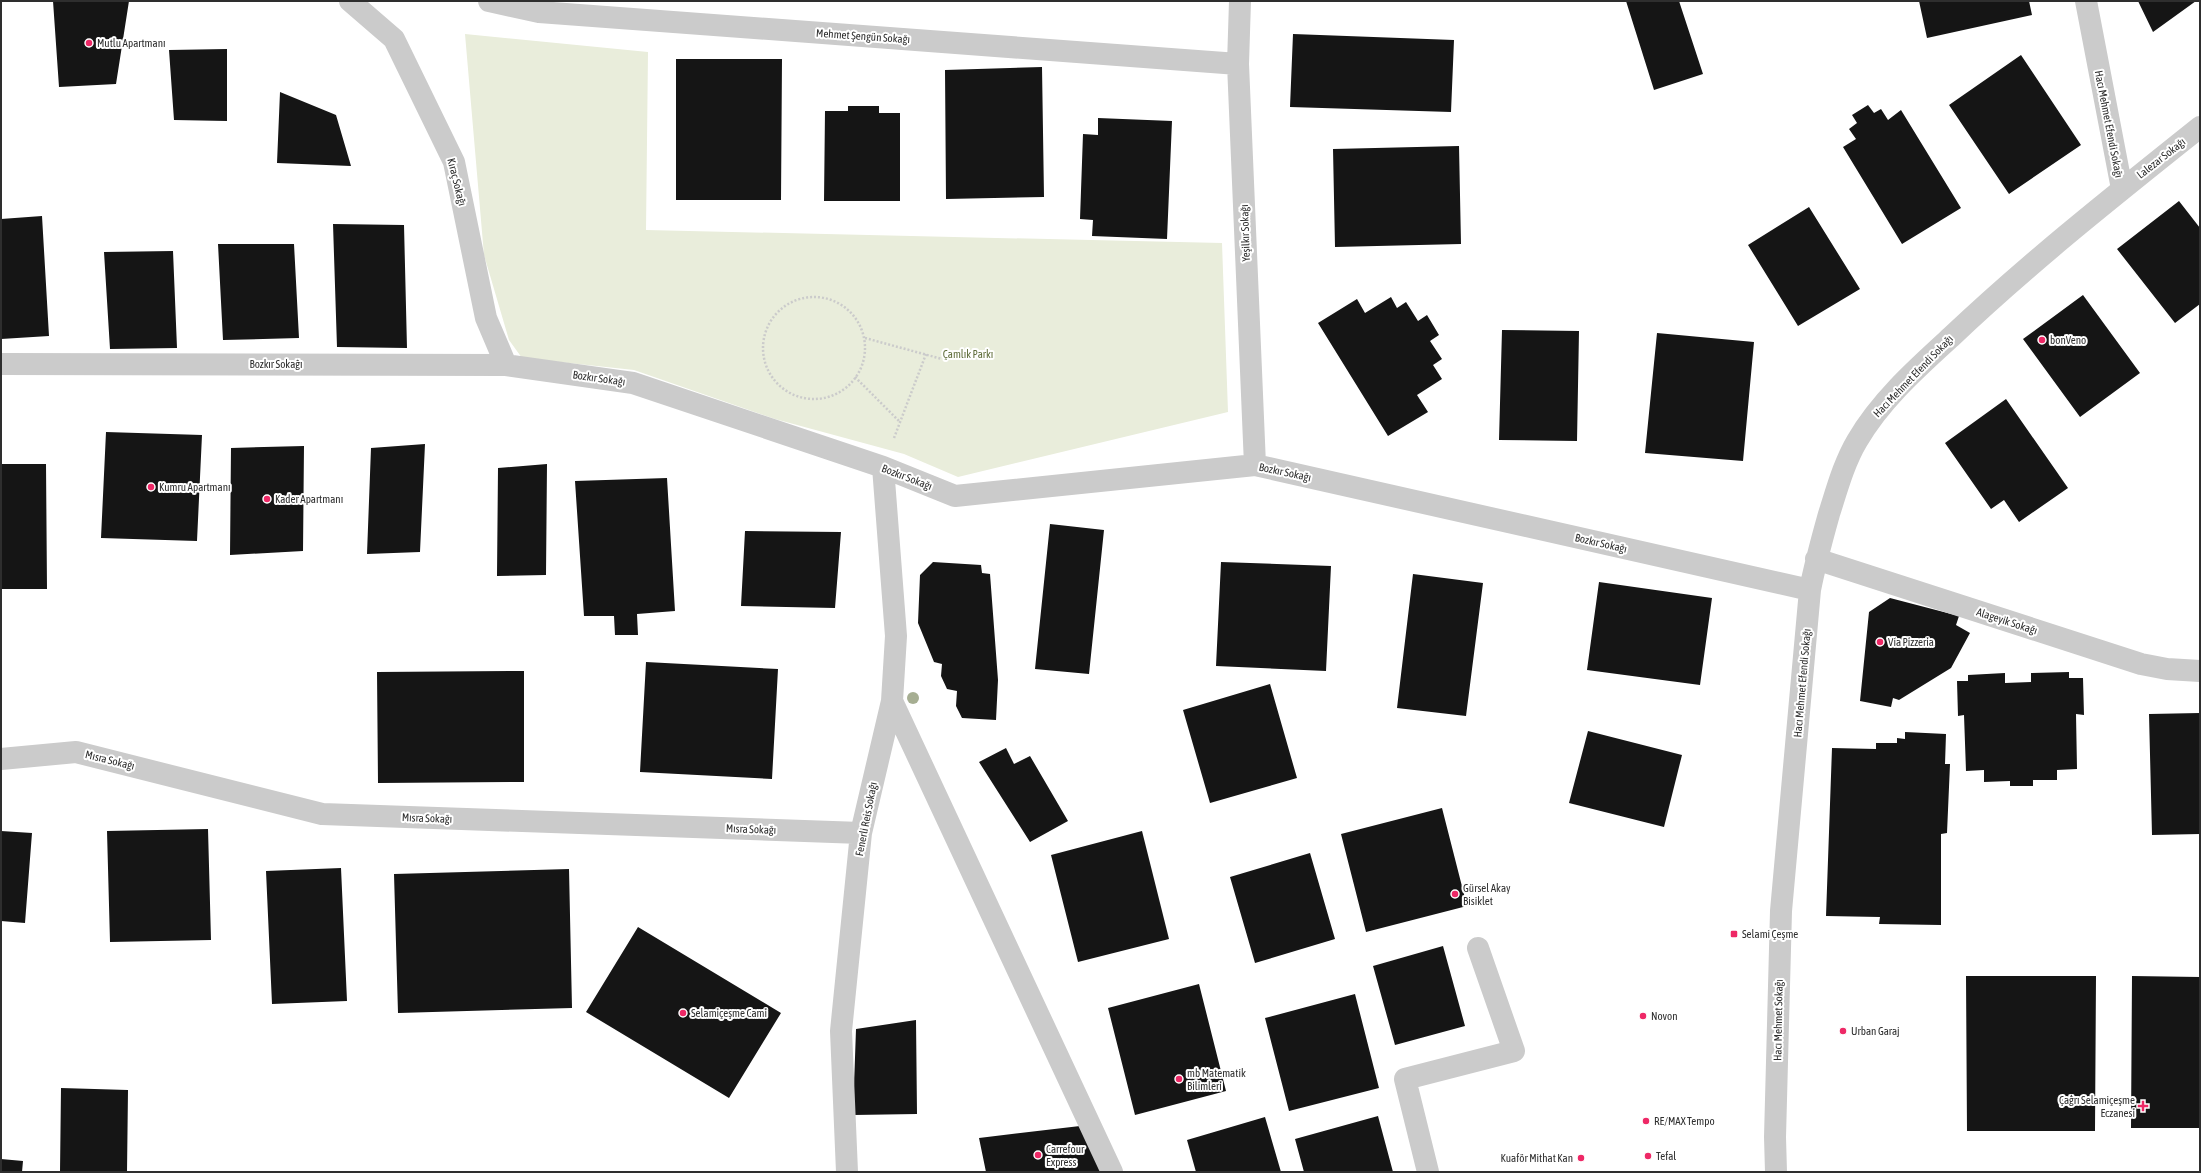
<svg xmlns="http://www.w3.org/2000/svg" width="2201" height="1173" viewBox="0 0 2201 1173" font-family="'Asap Condensed',sans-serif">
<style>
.green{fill:#e9eddb}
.building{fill:#151515}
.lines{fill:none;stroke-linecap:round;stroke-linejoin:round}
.path{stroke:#cbcbcb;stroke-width:2.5;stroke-dasharray:2 2;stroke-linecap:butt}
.minor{stroke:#cbcbcb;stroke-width:22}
.tree{fill:#a6ae92}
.poi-dot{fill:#ee2866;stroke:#fff;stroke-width:1.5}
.labels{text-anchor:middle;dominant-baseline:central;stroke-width:4;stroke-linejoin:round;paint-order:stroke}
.street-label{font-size:11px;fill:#2e2e2e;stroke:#fff}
.poi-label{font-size:11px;fill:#2e2e2e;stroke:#fff;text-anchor:start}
.park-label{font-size:11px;fill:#5e6c39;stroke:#fff}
</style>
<rect width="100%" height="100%" fill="#fff"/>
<path class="green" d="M465 34 648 52 646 230 1222 243 1228 412 958 477 904 454 775 419 634 370 522 358 509 340 484 255Z"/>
<path class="building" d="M53 1H129L116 84 59 87Z
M1626 1H1679L1703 74 1654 90Z
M1919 1H2029L2032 15 1927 38Z
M2138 1H2196L2153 32Z
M1293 34 1454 40 1451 112 1290 107Z
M227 49V121L174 120 169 50Z
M2021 55 2081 145 2009 194 1949 105Z
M676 59H782L781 200H676Z
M1042 67 1044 197 946 199 945 70Z
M280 92 336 115 351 166 277 163Z
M1868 105 1874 113 1881 109 1888 120 1901 110 1961 208 1902 244 1843 147 1856 139 1849 129 1857 123 1852 115Z
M848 106H879V113H900V201H824L825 111H848Z
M1098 118 1172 121 1167 239 1092 236 1093 220 1080 219 1083 134 1098 135Z
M1459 146 1461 244 1335 247 1333 149Z
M2179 201 2200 228V304L2175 323 2117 249Z
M1809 207 1860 289 1798 326 1748 245Z
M42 216 49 336 1 339V219Z
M333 224 404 225 407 348 337 347Z
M218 244H294L299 338 223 340Z
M173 251 177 348 110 349 104 252Z
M2083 295 2140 373 2080 417 2023 339Z
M1391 297 1397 308 1406 302 1418 321 1427 315 1439 335 1430 341 1442 359 1433 365 1442 379 1417 395 1428 412 1388 436 1318 323 1357 299 1365 313Z
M1502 330 1579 331 1577 441 1499 440Z
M1657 333 1754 342 1743 461 1645 453Z
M2006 399 2068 488 2019 522 2004 500 1991 509 1945 443Z
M106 432 202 435 197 541 101 538Z
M425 444 420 552 367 554 371 448Z
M304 446 303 551 230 555 231 448Z
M1 464H46L47 589H1Z
M547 464 546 575 497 576 498 468Z
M667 478 675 611 637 614 638 635H615L614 616H584L575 481Z
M1050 524 1104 530 1089 674 1035 669Z
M745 531 841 532 835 608 741 606Z
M933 562 981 565 982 573 990 574 998 680 996 720 962 718 956 706 957 691 947 689 941 676 942 664 934 662 918 623 920 575Z
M1221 562 1331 566 1326 671 1216 666Z
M1413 574 1483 583 1466 716 1397 708Z
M1599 582 1712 598 1700 685 1587 670Z
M1890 598 1959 616 1956 625 1970 633 1951 668 1899 700 1893 698 1891 707 1860 701 1869 612Z
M646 662 778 669 772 779 640 772Z
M524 671V782L378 783 377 672Z
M2069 672V678H2083L2084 715 2076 714 2077 769 2057 770V780H2033V786H2010V781L1984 782V770L1966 771 1964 715 1958 716 1957 681H1968V675L2005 673V683L2031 682V673Z
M1270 684 1297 778 1210 803 1183 710Z
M2200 713V834L2152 835 2149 714Z
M1588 731 1682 755 1664 827 1569 803Z
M1905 732 1946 734 1945 764H1950L1947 833 1941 834V925L1879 924 1880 917 1826 916 1832 748 1876 749V743H1897V738L1905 739Z
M1006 748 1014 764 1030 756 1068 821 1030 842 979 762Z
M1442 808 1467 906 1366 932 1341 834Z
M208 829 211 940 110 942 107 831Z
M1 831 32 833 25 923 1 921Z
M1142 831 1169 939 1078 962 1051 855Z
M1310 853 1335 939 1255 963 1230 877Z
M341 868 347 1001 272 1004 266 871Z
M569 869 572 1008 398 1013 394 874Z
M638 927 781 1013 729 1098 586 1012Z
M1443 946 1465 1026 1395 1045 1373 966Z
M1966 976H2096L2095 1131H1967Z
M2132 976 2200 977V1128H2131Z
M1199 984 1226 1091 1135 1115 1108 1008Z
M1355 994 1379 1088 1289 1111 1265 1018Z
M916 1020 917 1114 853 1115 856 1029Z
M61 1088 128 1090 127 1172H60Z
M1378 1116 1393 1172H1304L1295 1139Z
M1265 1117 1281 1172H1196L1187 1140Z
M1080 1126 1101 1172H986L979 1138Z
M1 1159 23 1161 22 1172H1Z"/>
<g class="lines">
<path class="path" d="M763 348a51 51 0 1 1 102 0a51 51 0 1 1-102 0Z
M865 338 942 359
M855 377 900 422
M894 438 926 354"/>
<path class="minor" d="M350 1 394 39 454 162 486 318 506 365
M489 1 539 12 1238 64
M1240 1 1238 64 1255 465
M2086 1 2122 189
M1 364 506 365 633 383 883 467 955 496 1255 465 1810 590
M1816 559 2141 664 2167 669 2200 671
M892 701 1112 1172
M1 759 76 752 322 814 861 833
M847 1172 841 1031 861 833 892 701 896 636 883 467
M1428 1172 1405 1079 1514 1051 1478 948
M1776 1172 1775 1137 1781 911 1810 590C1815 564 1822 539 1829 514 1837 489 1844 463 1857 441 1880 401 1917 368 1951 337 2030 262 2115 195 2200 127"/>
</g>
<circle class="tree" cx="913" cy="698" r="6"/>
<g class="poi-dot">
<circle cx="89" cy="43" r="4"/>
<circle cx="2042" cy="340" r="4"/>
<circle cx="151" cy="487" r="4"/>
<circle cx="267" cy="499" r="4"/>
<circle cx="1880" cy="642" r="4"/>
<circle cx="1455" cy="894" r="4"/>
<rect x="1730" y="930" width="8" height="8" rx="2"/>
<circle cx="683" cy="1013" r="4"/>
<circle cx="1643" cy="1016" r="4"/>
<circle cx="1843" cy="1031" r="4"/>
<circle cx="1179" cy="1079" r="4"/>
<path d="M2141 1100h4v4h4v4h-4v4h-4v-4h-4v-4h4z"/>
<circle cx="1646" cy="1121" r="4"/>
<circle cx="1038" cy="1155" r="4"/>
<circle cx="1648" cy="1156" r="4"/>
<circle cx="1581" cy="1158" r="4"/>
</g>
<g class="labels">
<g class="street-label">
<text transform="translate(863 36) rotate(4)">Mehmet Şengün Sokağı</text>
<text transform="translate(2109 124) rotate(79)">Hacı Mehmet Efendi Sokağı</text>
<text transform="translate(2161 158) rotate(-38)">Lalezar Sokağı</text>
<text transform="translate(457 182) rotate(76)">Kıraç Sokağı</text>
<text transform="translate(1245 233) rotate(-92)">Yeşilkır Sokağı</text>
<text x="276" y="364">Bozkır Sokağı</text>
<text transform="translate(1913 376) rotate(-46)">Hacı Mehmet Efendi Sokağı</text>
<text transform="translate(599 378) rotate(8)">Bozkır Sokağı</text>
<text transform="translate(1285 472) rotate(12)">Bozkır Sokağı</text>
<text transform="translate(907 477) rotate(21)">Bozkır Sokağı</text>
<text transform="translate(1601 543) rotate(13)">Bozkır Sokağı</text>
<text transform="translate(2007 621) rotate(18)">Alageyik Sokağı</text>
<text transform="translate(1802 683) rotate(-85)">Hacı Mehmet Efendi Sokağı</text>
<text transform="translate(110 760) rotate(14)">Mısra Sokağı</text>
<text transform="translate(427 818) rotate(2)">Mısra Sokağı</text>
<text transform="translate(866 819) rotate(-79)">Fenerli Reis Sokağı</text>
<text transform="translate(751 829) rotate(2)">Mısra Sokağı</text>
<text transform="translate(1778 1020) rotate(-89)">Hacı Mehmet Sokağı</text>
</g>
<g class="poi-label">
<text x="97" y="43">Mutlu Apartmanı</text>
<text x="2050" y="340">bonVeno</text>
<text x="159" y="487">Kumru Apartmanı</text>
<text x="275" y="499">Kader Apartmanı</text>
<text x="1888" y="642">Via Pizzeria</text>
<text x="1463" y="888">Gürsel Akay<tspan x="1463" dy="13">Bisiklet</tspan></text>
<text x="1742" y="934">Selami Çeşme</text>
<text x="691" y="1013">Selamiçeşme Cami</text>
<text x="1651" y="1016">Novon</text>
<text x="1851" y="1031">Urban Garaj</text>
<text x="1187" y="1073">mb Matematik<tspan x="1187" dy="13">Bilimleri</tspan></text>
<text x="2135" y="1100" text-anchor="end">Çağrı Selamiçeşme<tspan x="2135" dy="13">Eczanesi</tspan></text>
<text x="1654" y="1121">RE/MAX Tempo</text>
<text x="1046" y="1149">Carrefour<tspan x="1046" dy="13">Express</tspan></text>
<text x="1656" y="1156">Tefal</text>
<text x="1573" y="1158" text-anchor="end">Kuaför Mithat Kan</text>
</g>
<g class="park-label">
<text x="968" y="354">Çamlık Parkı</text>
</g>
</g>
<rect width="2201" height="1173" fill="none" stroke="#2e2e2e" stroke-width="4"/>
</svg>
